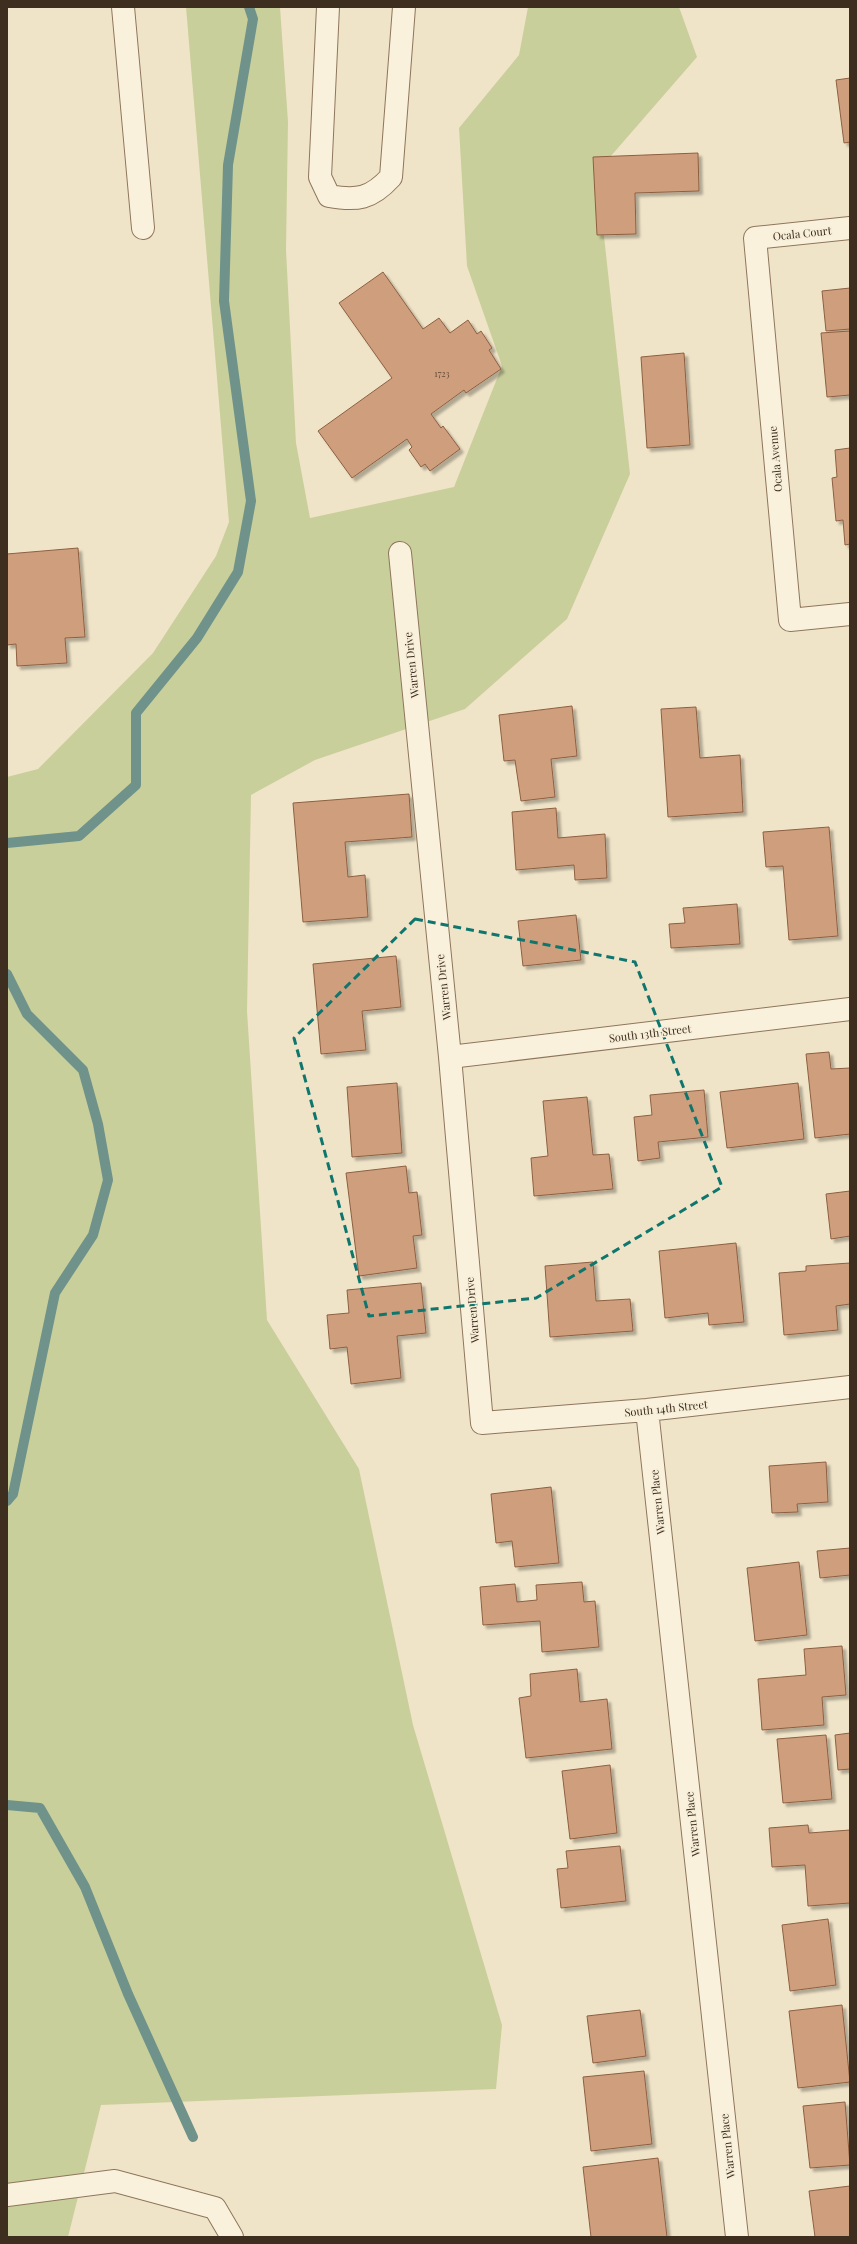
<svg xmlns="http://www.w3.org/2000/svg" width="857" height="2244" viewBox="0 0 857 2244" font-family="'Playfair Display',serif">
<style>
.green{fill:#c9cf9b}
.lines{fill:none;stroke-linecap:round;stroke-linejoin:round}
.stream{stroke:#6f938a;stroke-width:10}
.building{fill:#cf9f7d;stroke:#8d5f41;filter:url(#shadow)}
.minor-casing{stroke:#8d765c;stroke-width:24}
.minor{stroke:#faf1dc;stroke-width:22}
.marked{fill:none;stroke:#0f766e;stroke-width:3;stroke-dasharray:8 5;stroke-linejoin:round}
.labels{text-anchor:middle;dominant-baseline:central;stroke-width:3;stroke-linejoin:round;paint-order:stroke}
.number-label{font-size:9px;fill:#624a37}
.street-label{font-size:11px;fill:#3d2e20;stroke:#f7eed8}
</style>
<defs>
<filter id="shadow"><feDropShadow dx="3.5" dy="3.5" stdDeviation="1" flood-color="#0004"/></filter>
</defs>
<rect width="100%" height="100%" fill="#f0e4c8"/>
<path class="green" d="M186 7H280L288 122 286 250 296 443 310 518 454 487 502 366 467 266 459 128 519 55 528 7H679L697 57 597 172 630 474 567 619 465 709 315 760 251 795 247 1011 267 1320 359 1469 413 1725 502 2025 496 2089 101 2105 68 2237H7V777L38 769 153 653 216 556 229 522Z"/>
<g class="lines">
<path class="stream" d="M7 843 79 836 136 785V713L197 638 238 572 251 501 224 301 228 165 253 19 249 7
M7 974 27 1014 83 1070 98 1124 108 1180 93 1235 55 1293 13 1494 7 1501
M7 1805 40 1808 85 1887 128 1994 193 2137"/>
</g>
<path class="building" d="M850 78V142L844 143 836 80Z
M698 153 699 191 635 193 636 234 597 235 593 157Z
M383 272 423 329 439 318 450 333 468 320 477 334 481 331 492 348 489 350 501 369 466 393 464 390 431 414 441 428 443 426 460 449 430 471 425 464 421 467 409 450 412 447 407 439 352 478 318 431 392 378 339 303Z
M850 288V329L826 331 822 291Z
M850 331V395L827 397 821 333Z
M684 353 690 445 647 448 641 357Z
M850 448V544L845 545 843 520 836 521 832 478 837 477 835 450Z
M78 548 85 637 65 638 67 663 17 666 16 644 7 645V554Z
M572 706 577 756 551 759 555 797 521 801 515 760 504 761 499 715Z
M696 707 700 758 740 755 743 812 668 817 661 709Z
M409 794 412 837 345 842 348 877 365 875 368 917 303 922 293 803Z
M556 808 558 838 605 834 607 878 575 880 574 865 516 870 512 812Z
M829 827 838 936 789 940 783 866 766 867 763 832Z
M737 904 740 944 671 948 669 924 685 923 683 908Z
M576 915 581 960 523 966 518 921Z
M396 956 401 1007 362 1011 366 1050 321 1054 313 964Z
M829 1052 831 1069 850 1068V1134L815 1138 806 1054Z
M397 1083 402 1153 352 1157 347 1087Z
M798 1083 804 1139 727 1148 720 1092Z
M704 1090 708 1137 658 1142 660 1158 638 1161 634 1117 652 1115 650 1095Z
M587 1097 593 1155 609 1154 613 1189 534 1196 531 1158 548 1156 543 1101Z
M406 1166 409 1193 417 1192 422 1235 413 1236 417 1268 359 1276 346 1173Z
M850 1191V1236L831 1239 826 1194Z
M736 1243 744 1322 709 1325 708 1313 665 1318 659 1251Z
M593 1262 596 1301 630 1299 633 1331 550 1337 545 1266Z
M850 1263V1304L836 1306 838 1330 784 1335 779 1273 806 1271V1266Z
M421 1283 426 1333 397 1336 401 1378 351 1384 347 1347 330 1349 327 1315 349 1313 347 1290Z
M826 1462 828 1502 797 1504 798 1512 772 1513 769 1466Z
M551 1487 559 1563 515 1567 512 1541 496 1543 491 1494Z
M850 1548V1575L820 1578 817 1551Z
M799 1562 807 1635 755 1641 747 1568Z
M582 1582 584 1602 595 1601 599 1647 542 1652 540 1621 483 1625 480 1587 515 1584 517 1602 537 1600 536 1585Z
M842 1646 846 1695 822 1697 824 1725 762 1730 758 1679 806 1675 804 1649Z
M577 1669 580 1702 607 1699 612 1749 526 1758 519 1698 531 1696 530 1674Z
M850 1733V1769L838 1770 835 1735Z
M826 1735 832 1799 783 1803 777 1739Z
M610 1765 617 1833 570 1839 562 1771Z
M808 1825 809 1833 850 1830V1903L808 1906 805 1865 772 1867 769 1828Z
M620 1846 626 1901 561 1908 557 1869 568 1868 566 1851Z
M828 1919 836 1985 790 1991 782 1925Z
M842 2005 850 2082 798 2088 789 2011Z
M640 2010 646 2056 593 2063 587 2016Z
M644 2071 652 2144 591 2151 583 2077Z
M845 2102 850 2165 810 2168 803 2106Z
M658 2158 667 2237H591L583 2167Z
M850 2186V2237H815L809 2191Z"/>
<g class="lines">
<g class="minor-casing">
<path id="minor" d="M123 7 143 228
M328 7 320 177 329 196C357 201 371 199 391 177L404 7
M850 228 755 238 790 620 850 614
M400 553 450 1057 482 1423 647 1410 850 1387
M450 1057 850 1009
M647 1410 737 2237
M7 2195 115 2181 215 2208 232 2237"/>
</g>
<use href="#minor" class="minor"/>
</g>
<path class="marked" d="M415 919 635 962 722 1187 536 1298 369 1316 294 1038Z"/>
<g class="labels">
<g class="number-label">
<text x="442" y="373">1723</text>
</g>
<g class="street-label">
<text transform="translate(802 233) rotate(-6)">Ocala Court</text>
<text transform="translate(775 459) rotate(-95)">Ocala Avenue</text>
<text transform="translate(411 665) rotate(-96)">Warren Drive</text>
<text transform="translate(443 987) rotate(-96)">Warren Drive</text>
<text transform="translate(650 1033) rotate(-7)">South 13th Street</text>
<text transform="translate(472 1310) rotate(-95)">Warren Drive</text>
<text transform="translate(666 1408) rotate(-6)">South 14th Street</text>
<text transform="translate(657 1502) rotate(-96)">Warren Place</text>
<text transform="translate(692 1824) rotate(-96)">Warren Place</text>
<text transform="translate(727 2146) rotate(-96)">Warren Place</text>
</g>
</g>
<rect width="857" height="2244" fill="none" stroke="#3d2e20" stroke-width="16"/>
</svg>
